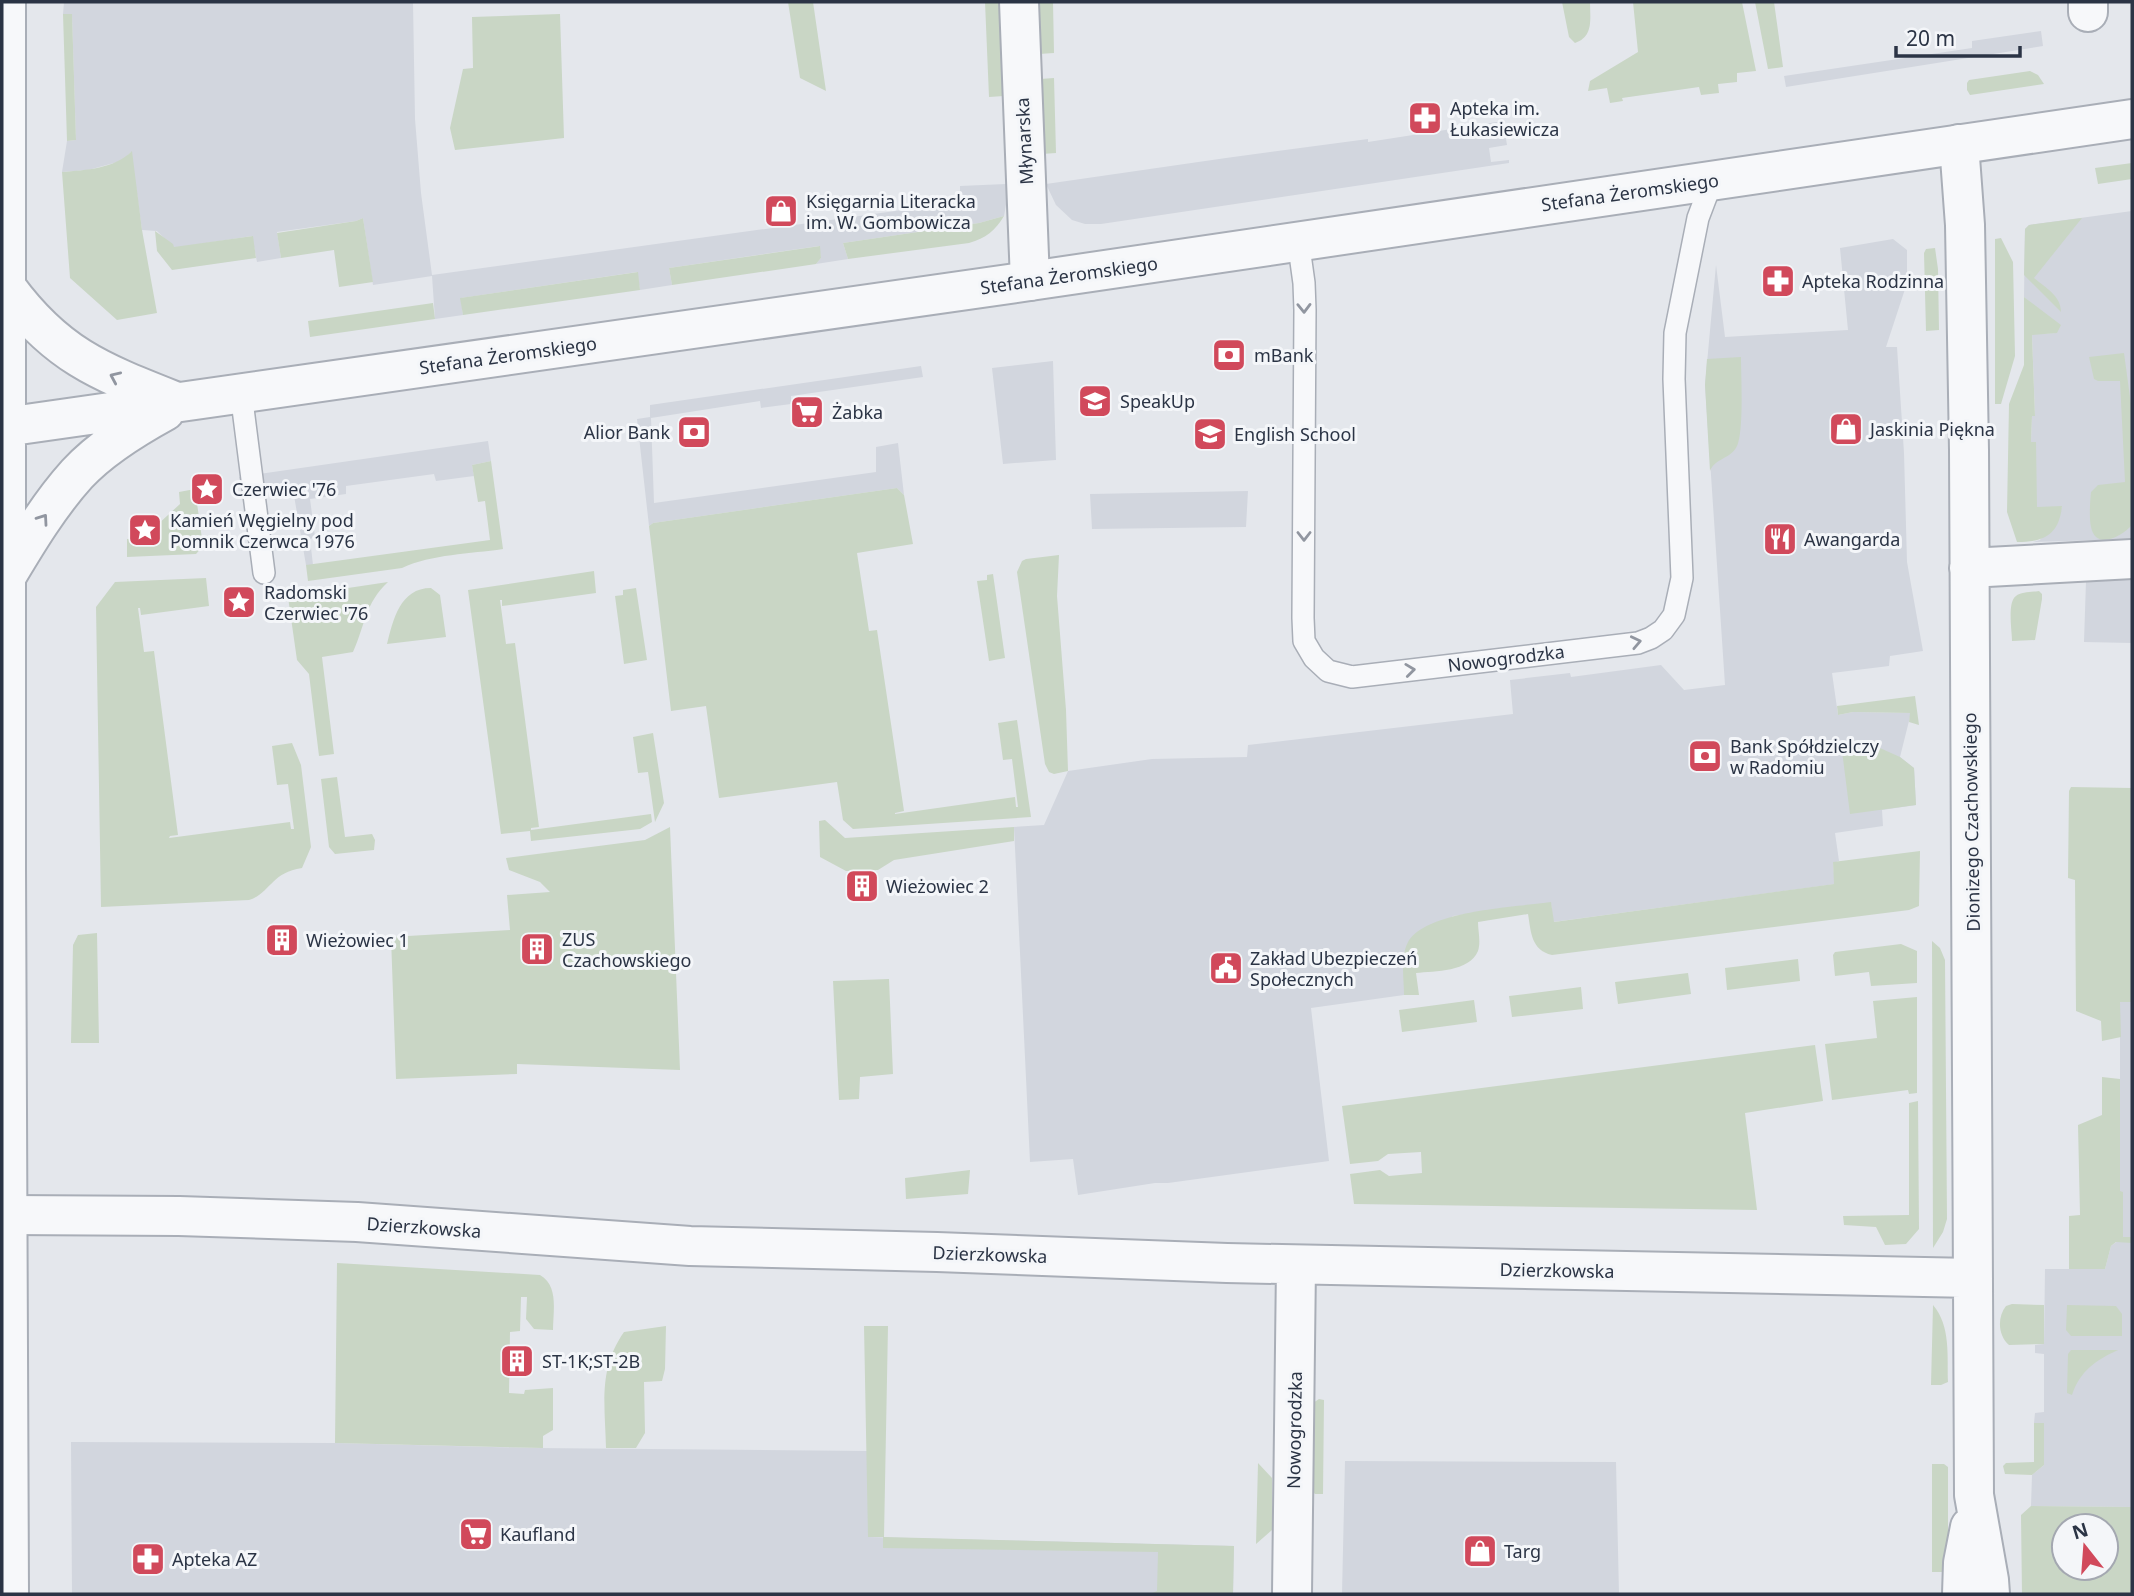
<svg xmlns="http://www.w3.org/2000/svg" width="2134" height="1596" viewBox="0 0 2134 1596" font-family="'Noto Sans',sans-serif">
<style>
.built{fill:#d2d6de}
.green{fill:#c9d6c5;fill-rule:evenodd}
.lines{fill:none;stroke-linecap:round;stroke-linejoin:round}
.service-casing{stroke:#a9aeb7;stroke-width:24}
.minor-casing{stroke:#a9aeb7;stroke-width:42}
.tertiary-casing{stroke:#a9aeb7;stroke-width:42}
.service{stroke:#f7f8fa;stroke-width:21}
.minor{stroke:#f7f8fa;stroke-width:38}
.tertiary{stroke:#f7f8fa;stroke-width:38}
.oneway{stroke:#9196a0}
.labels{text-anchor:middle;dominant-baseline:central;stroke-width:6;stroke-linejoin:round;paint-order:stroke}
.poi-label{font-size:18px;fill:#2b3445;stroke:#f4f6f9;text-anchor:start}
.street-label{font-size:18px;fill:#2b3445;stroke:#f4f6f9}
</style>
<rect width="100%" height="100%" fill="#e4e7ec"/>
<path class="built" d="M64 2H413L415 119 421 193 432 275 960 202V186L1006 184V205L1004 216 979 223 843 243 848 259 816 264 821 258 819 246 669 268 672 285 640 290 637 272 461 298 463 315 435 319 432 276 373 285 363 218 356 221 277 232 281 258 257 262 252 236 174 248 157 231 142 230 131 152 123 160 114 163 88 170 62 172 67 141 76 140 72 15 63 14Z
M2041 31 2043 46 1786 87 1784 76 1972 48V41Z
M1503 121 1507 145 1489 148 1491 162 1509 160V163L1101 224H1085L1072 220 1056 205 1046 184 1226 158 1368 139V142Z
M2132 211V539L2033 542 2040 540 2062 507H2036V442H2031L2032 415H2035L2032 334 2056 333 2055 323 2024 297 2025 229 2029 225Z
M1893 239 1907 250V283L1886 347H1897L1904 453 1907 562 1923 651 1890 656 1889 666 1832 673 1838 715 1853 712 1911 713 1900 757 1914 768 1916 805 1882 810 1883 826 1835 833 1839 861 1833 863 1835 884 1553 922 1551 903 1453 916 1404 952V995L1311 1008 1329 1161 1168 1183H1155L1078 1195 1073 1159 1030 1162 1014 827 1044 825 1068 771 1152 759 1247 757 1248 745 1513 714 1510 680 1570 673 1571 677 1661 665 1684 690 1725 685 1705 385 1716 265 1725 337 1848 330 1840 248Z
M1053 361 1056 460 1003 464 992 368Z
M921 366 923 377 791 396V404L761 408 760 401 651 418 654 503 876 472V447L898 443 904 495 897 488 653 523 649 526 637 419 650 417V405Z
M488 441 491 461 472 465 474 476 436 481 434 474 346 486V494L310 499 315 537 310 539 313 565H306L292 484 242 492 239 477Z
M1248 491 1246 527 1092 529 1090 494Z
M2132 579V643L2084 642 2086 581Z
M2120 1002H2132V1507L2031 1506 2032 1475 2044 1465V1423H2034L2035 1413 2044 1412V1354L2035 1353V1345L2044 1344 2045 1269H2105L2111 1246 2123 1237V1192H2120Z
M71 1442 335 1443 535 1448 867 1451 869 1537 1234 1546 1233 1594H72Z
M1345 1461 1616 1462 1619 1594H1342Z"/>
<path class="green" d="M788 2H813L826 91 800 78Z
M985 2H1001L1004 96 989 97Z
M1038 2H1053L1054 53 1039 54Z
M1562 2H1590C1590 18 1594 37 1575 43L1569 37Z
M1633 2H1742L1756 71 1737 73V82L1718 84 1719 93 1701 95 1699 87 1622 98 1623 101 1610 103 1607 88 1588 91 1590 81 1638 52Z
M1755 2H1774L1783 67 1768 69Z
M63 14H72L76 140 67 141Z
M560 14 564 138 455 150 450 128 463 69 473 68 472 17Z
M2030 71 2038 75 2044 84 1970 95 1967 90V83L1969 80Z
M1054 78 1056 153 1042 154 1040 79Z
M132 151 142 230 157 313 117 320 70 278 62 172C86 170 114 169 132 151Z
M2132 163V179L2098 184 2095 168Z
M1004 216C995 231 986 238 969 243L848 259 843 243 979 223Z
M363 218 373 282 339 287 334 250 281 258 277 233 356 221Z
M2082 218 2034 278C2046 288 2061 296 2061 312L2024 275 2025 229 2029 225Z
M155 231 173 244 174 247 253 236 256 258 172 270 157 251Z
M2001 238 2013 262 2015 356 2001 404H1995V239Z
M820 246 821 258 816 264 672 285 669 268Z
M1935 248 1938 269 1939 330 1926 331 1924 253 1926 249Z
M638 272 640 290 463 315 460 298Z
M2024 297 2061 325 2057 333 2032 335 2035 416H2032L2031 442H2036L2037 507 2062 506C2059 535 2044 542 2017 542L2007 512 2009 404 2024 365Z
M433 303 435 319 310 337 308 321Z
M2124 353 2132 412V525C2122 536 2096 551 2091 527 2089 517 2090 503 2091 492L2098 485 2125 482 2120 381H2098L2094 379 2089 357Z
M1741 357C1741 375 1744 431 1737 446 1731 459 1715 458 1710 471L1705 385 1707 359Z
M491 461 503 549C470 554 432 554 402 568L308 581 306 565 490 540 485 501 478 502 472 465Z
M897 488 904 495 913 544 857 553 869 631 877 630 904 811 895 813V814L1015 797 1016 807H1018L1012 759 1003 760 998 723 1017 720 1031 817 853 829 843 820 837 782 719 798 706 706 671 711 649 526 653 523Z
M195 489 203 546 196 554 127 557V539L143 538 180 504 179 492Z
M1059 555 1057 596 1066 710 1068 771 1054 774 1049 772 1045 764 1017 572 1022 561 1026 559Z
M594 571 596 593 502 606V600H500L506 644 515 643 539 827 531 828V830L651 814 652 822 640 829 531 841 530 831 501 834 468 590Z
M993 574 1005 658 989 661 977 581 987 580V575Z
M206 578 209 606 141 615 140 608H138L144 652 154 651 178 835 170 836 169 838 290 822 291 829H294L288 784 277 785 272 746 292 743 301 765 311 847 302 868C270 873 271 893 249 900L101 907 96 607 115 582Z
M388 582C365 603 365 626 353 652L322 657 334 754 319 756 309 674 297 660 288 597Z
M431 588 440 595 446 637 387 644C393 620 400 588 431 588Z
M636 588 647 660 624 664 615 596 623 595V590Z
M2039 591 2042 594V599L2035 640 2012 641C2012 631 2007 602 2016 596 2021 592 2033 592 2039 591Z
M1915 696 1919 725 1909 722 1910 713 1853 712 1838 715 1837 706Z
M653 733 664 803 655 822 648 772 638 773 633 737Z
M1862 740 1900 757 1914 768 1916 805 1850 814 1841 743Z
M337 777 345 837 372 834 375 840 374 850 335 854 329 847 321 779Z
M2071 787 2132 788V1002H2120L2121 1037 2102 1041 2101 1021 2076 1011 2075 880 2068 878 2069 791Z
M825 820 845 838 1014 827V841L894 860 878 870 846 871 820 857 819 821Z
M670 827 680 1070 517 1064V1074L396 1079 391 937 510 930 507 895 550 892 540 882 509 870 506 858 645 840Z
M1920 851 1919 906 1909 910 1552 955C1531 950 1531 932 1528 914L1478 922C1478 931 1481 942 1478 951 1469 972 1435 971 1416 973L1419 995H1404C1404 979 1400 957 1408 942 1426 910 1517 907 1551 902L1554 922 1834 884 1833 862Z
M97 933 99 1043H71L73 945 78 935Z
M1932 941 1940 948 1945 960 1947 1219 1943 1232 1933 1248Z
M1901 944 1917 951V983L1871 986 1869 972 1835 976 1833 955 1835 952Z
M1798 959 1800 981 1727 990 1725 968Z
M1688 973 1691 994 1618 1004 1615 982Z
M889 979 893 1074 860 1077 859 1099 839 1100 833 981Z
M1581 987 1583 1009 1512 1017 1509 996Z
M1917 997V1093L1909 1094 1908 1090 1832 1100 1825 1044 1877 1038 1873 1001Z
M1474 1000 1477 1022 1402 1032 1399 1010Z
M1815 1045 1823 1101 1745 1113 1757 1210 1354 1204 1350 1174 1380 1170 1389 1176 1422 1173 1421 1152 1388 1154 1378 1161 1350 1164 1342 1106Z
M2102 1077 2120 1079V1191L2123 1192V1237H2132V1243L2116 1242 2111 1246 2105 1269H2069V1216L2080 1215 2078 1125 2102 1115Z
M1918 1101 1919 1229 1906 1244 1885 1245 1876 1227 1844 1225 1843 1216 1909 1215V1103Z
M970 1170 968 1194 906 1199 905 1178Z
M337 1263 540 1275C559 1286 553 1311 553 1330L534 1329 526 1319 527 1297H521L520 1331 510 1332 509 1393 524 1394 525 1390 553 1388V1430L543 1436V1448L335 1443Z
M2012 1304 2044 1305V1344L2009 1345C1998 1336 1997 1317 2006 1306Z
M1933 1305C1951 1326 1947 1356 1948 1382L1941 1385H1931Z
M2067 1305 2116 1306 2122 1314V1336H2071L2066 1330Z
M666 1326 665 1369 662 1381 644 1382 645 1433 636 1448H606C605 1405 598 1369 624 1332Z
M864 1326H888L884 1537 1234 1546 1233 1594H1150L1157 1591 1158 1552 883 1548V1537H868Z
M2071 1350H2118C2096 1360 2080 1371 2072 1395L2067 1393 2068 1354Z
M1319 1399 1324 1400 1323 1494H1315L1311 1490 1313 1403Z
M2034 1423H2044V1465L2032 1475 2005 1474 2003 1466 2006 1463 2034 1462Z
M1258 1463 1272 1478V1530L1256 1544Z
M1932 1464H1944L1948 1467V1572H1932Z
M2031 1506 2132 1507V1594H2022L2021 1515ZM2106 1526V1568H2064V1526Z"/>
<g class="lines">
<g class="service-casing">
<path id="service" d="M1298 240 1304 283 1305 310 1303 618 1304 641 1314 658 1328 671 1352 677 1638 643 1651 638 1663 630 1674 615 1682 578 1674 379 1675 333 1698 218 1712 181
M241 393 264 573"/>
</g>
<g class="minor-casing">
<path id="minor" d="M1019 2 1030 281
M2088 12V2
M1959 144 1965 225 1969 450 1974 1495 1989 1580 1990 1594
M1969 568 2132 559
M8 1215 179 1216 357 1222 690 1246 937 1252 1227 1263 1973 1278
M1292 1594 1296 1265
M1962 1594 1963 1563 1970 1527"/>
</g>
<g class="tertiary-casing">
<path id="tertiary" d="M6 2V868L9 1594
M7 288C57 356 101 372 177 402
M5 427 1030 281 2132 119
M6 577C27 542 49 505 77 474 101 448 134 428 165 411"/>
</g>
<use href="#service" class="service"/>
<use href="#minor" class="minor"/>
<use href="#tertiary" class="tertiary"/>
</g>
<defs><path id="oneway-chevron" d="M-2-3.5L2.5 0L-2 3.5" fill="none" stroke-width="1.6" stroke-linecap="round" stroke-linejoin="round" transform="scale(1.75)"/></defs>
<g class="oneway">
<use href="#oneway-chevron" transform="translate(1304 308) rotate(89)"/>
<use href="#oneway-chevron" transform="translate(115 377) rotate(-156)"/>
<use href="#oneway-chevron" transform="translate(43 519) rotate(-55)"/>
<use href="#oneway-chevron" transform="translate(1304 536) rotate(90)"/>
<use href="#oneway-chevron" transform="translate(1636 642) rotate(-12)"/>
<use href="#oneway-chevron" transform="translate(1410 670) rotate(-7)"/>
</g>
<defs>
<g id="pharmacy-square" transform="scale(1.75)"><rect x="-9" y="-9" width="18" height="18" rx="4" fill="#d1495b" stroke="#f4f6f9"/><path d="M-2-6h4v4h4v4h-4v4h-4v-4h-4v-4h4Z" fill="#fff"/></g>
<g id="shop-square" transform="scale(1.75)"><rect x="-9" y="-9" width="18" height="18" rx="4" fill="#d1495b" stroke="#f4f6f9"/><path d="M-5-2.5h2.3a2.7 3.5 0 0 1 5.4 0H5L5.5 6h-11ZM-1.5-2.5h3a1.5 2.3 0 0 0-3 0Z" fill="#fff"/></g>
<g id="bank-square" transform="scale(1.75)"><rect x="-9" y="-9" width="18" height="18" rx="4" fill="#d1495b" stroke="#f4f6f9"/><path d="M-6-4H6V4H-6ZM0-2.3a2.3 2.3 0 1 0 0 4.6a2.3 2.3 0 1 0 0-4.6Z" fill="#fff"/></g>
<g id="school-square" transform="scale(1.75)"><rect x="-9" y="-9" width="18" height="18" rx="4" fill="#d1495b" stroke="#f4f6f9"/><path d="M0-5L7-2L0 1L-7-2ZM-4 1L0 2.5L4 1V4Q0 6-4 4Z" fill="#fff"/></g>
<g id="supermarket-square" transform="scale(1.75)"><rect x="-9" y="-9" width="18" height="18" rx="4" fill="#d1495b" stroke="#f4f6f9"/><path d="M-6-5.5h2.5l.6 2H6L4.5 2H-2.5L-4.4-4H-6ZM-1.5 3.2a1.3 1.3 0 1 0 .1 0ZM3 3.2a1.3 1.3 0 1 0 .1 0Z" fill="#fff"/></g>
<g id="sight-square" transform="scale(1.75)"><rect x="-9" y="-9" width="18" height="18" rx="4" fill="#d1495b" stroke="#f4f6f9"/><path d="M0-6L1.8-2.2L6-1.7L2.9 1.2L3.7 5.4L0 3.3L-3.7 5.4L-2.9 1.2L-6-1.7L-1.8-2.2Z" fill="#fff"/></g>
<g id="restaurant-square" transform="scale(1.75)"><rect x="-9" y="-9" width="18" height="18" rx="4" fill="#d1495b" stroke="#f4f6f9"/><path d="M-5-6h1v4h1v-4h1v4h1v-4h1v5L-1.5 .5V6h-2V.5L-5-1ZM5-6V6H3V1.5H1.5Q1.5-4 5-6Z" fill="#fff"/></g>
<g id="building-square" transform="scale(1.75)"><rect x="-9" y="-9" width="18" height="18" rx="4" fill="#d1495b" stroke="#f4f6f9"/><path d="M-4-6H4V6H1V3H-1V6H-4ZM-2.5-4.3h1.7v1.8h-1.7ZM.8-4.3h1.7v1.8H.8ZM-2.5-1h1.7V.8h-1.7ZM.8-1h1.7V.8H.8Z" fill="#fff"/></g>
<g id="civic-square" transform="scale(1.75)"><rect x="-9" y="-9" width="18" height="18" rx="4" fill="#d1495b" stroke="#f4f6f9"/><path d="M-.6-6.5H3V-4.5H.6V-3L4-1V1h2V6H-6V1h2V-1L-.6-3ZM-1.2 2.5V6h2.4V2.5Z" fill="#fff"/></g>
</defs>
<g fill-rule="evenodd">
<use href="#pharmacy-square" x="1425" y="118"/>
<use href="#shop-square" x="781" y="211"/>
<use href="#pharmacy-square" x="1778" y="281"/>
<use href="#bank-square" x="1229" y="355"/>
<use href="#school-square" x="1095" y="401"/>
<use href="#supermarket-square" x="807" y="412"/>
<use href="#shop-square" x="1846" y="429"/>
<use href="#bank-square" x="694" y="432"/>
<use href="#school-square" x="1210" y="434"/>
<use href="#sight-square" x="207" y="489"/>
<use href="#sight-square" x="145" y="530"/>
<use href="#restaurant-square" x="1780" y="539"/>
<use href="#sight-square" x="239" y="602"/>
<use href="#bank-square" x="1705" y="756"/>
<use href="#building-square" x="862" y="886"/>
<use href="#building-square" x="282" y="940"/>
<use href="#building-square" x="537" y="949"/>
<use href="#civic-square" x="1226" y="968"/>
<use href="#building-square" x="517" y="1361"/>
<use href="#supermarket-square" x="476" y="1534"/>
<use href="#shop-square" x="1480" y="1551"/>
<use href="#pharmacy-square" x="148" y="1559"/>
</g>
<g class="labels">
<g class="poi-label">
<text x="1450" y="108">Apteka im.<tspan x="1450" dy="21">Łukasiewicza</tspan></text>
<text x="806" y="201">Księgarnia Literacka<tspan x="806" dy="21">im. W. Gombowicza</tspan></text>
<text x="1802" y="281">Apteka Rodzinna</text>
<text x="1254" y="355">mBank</text>
<text x="1120" y="401">SpeakUp</text>
<text x="832" y="412">Żabka</text>
<text x="1870" y="429">Jaskinia Piękna</text>
<text x="670" y="432" text-anchor="end">Alior Bank</text>
<text x="1234" y="434">English School</text>
<text x="232" y="489">Czerwiec '76</text>
<text x="170" y="520">Kamień Węgielny pod<tspan x="170" dy="21">Pomnik Czerwca 1976</tspan></text>
<text x="1804" y="539">Awangarda</text>
<text x="264" y="592">Radomski<tspan x="264" dy="21">Czerwiec '76</tspan></text>
<text x="1730" y="746">Bank Spółdzielczy<tspan x="1730" dy="21">w Radomiu</tspan></text>
<text x="886" y="886">Wieżowiec 2</text>
<text x="562" y="939">ZUS<tspan x="562" dy="21">Czachowskiego</tspan></text>
<text x="306" y="940">Wieżowiec 1</text>
<text x="1250" y="958">Zakład Ubezpieczeń<tspan x="1250" dy="21">Społecznych</tspan></text>
<text x="542" y="1361">ST-1K;ST-2B</text>
<text x="500" y="1534">Kaufland</text>
<text x="1504" y="1551">Targ</text>
<text x="172" y="1559">Apteka AZ</text>
</g>
<g class="street-label">
<text transform="translate(1024 141) rotate(-93)">Młynarska</text>
<text transform="translate(1630 192) rotate(-8)">Stefana Żeromskiego</text>
<text transform="translate(1069 275) rotate(-8)">Stefana Żeromskiego</text>
<text transform="translate(508 355) rotate(-8)">Stefana Żeromskiego</text>
<text transform="translate(1506 658) rotate(-7)">Nowogrodzka</text>
<text transform="translate(1971 822) rotate(-91)">Dionizego Czachowskiego</text>
<text transform="translate(424 1227) rotate(4)">Dzierzkowska</text>
<text transform="translate(990 1254) rotate(2)">Dzierzkowska</text>
<text transform="translate(1557 1270) rotate(1)">Dzierzkowska</text>
<text transform="translate(1294 1430) rotate(-89)">Nowogrodzka</text>
</g>
</g>
<rect width="2134" height="1596" fill="none" stroke="#2b3445" stroke-width="7"/>
<g transform="translate(2085 1547) rotate(343)"><circle r="33" fill="#f4f6f9" stroke="#a4a8b1" stroke-width="2"/>
<path d="M0-5L12 26L0 18L-12 26Z" fill="#d1495b"/>
<text y="-10" font-size="19" font-weight="bold" text-anchor="middle" fill="#2b3445">N</text>
</g>
<path d="M1896 46v10h124v-10" fill="none" stroke="#2b3445" stroke-width="3.5"/>
<text x="1906" y="46" font-size="21" fill="#2b3445" stroke="#f4f6f9" stroke-width="5" paint-order="stroke">20 m</text>
</svg>
